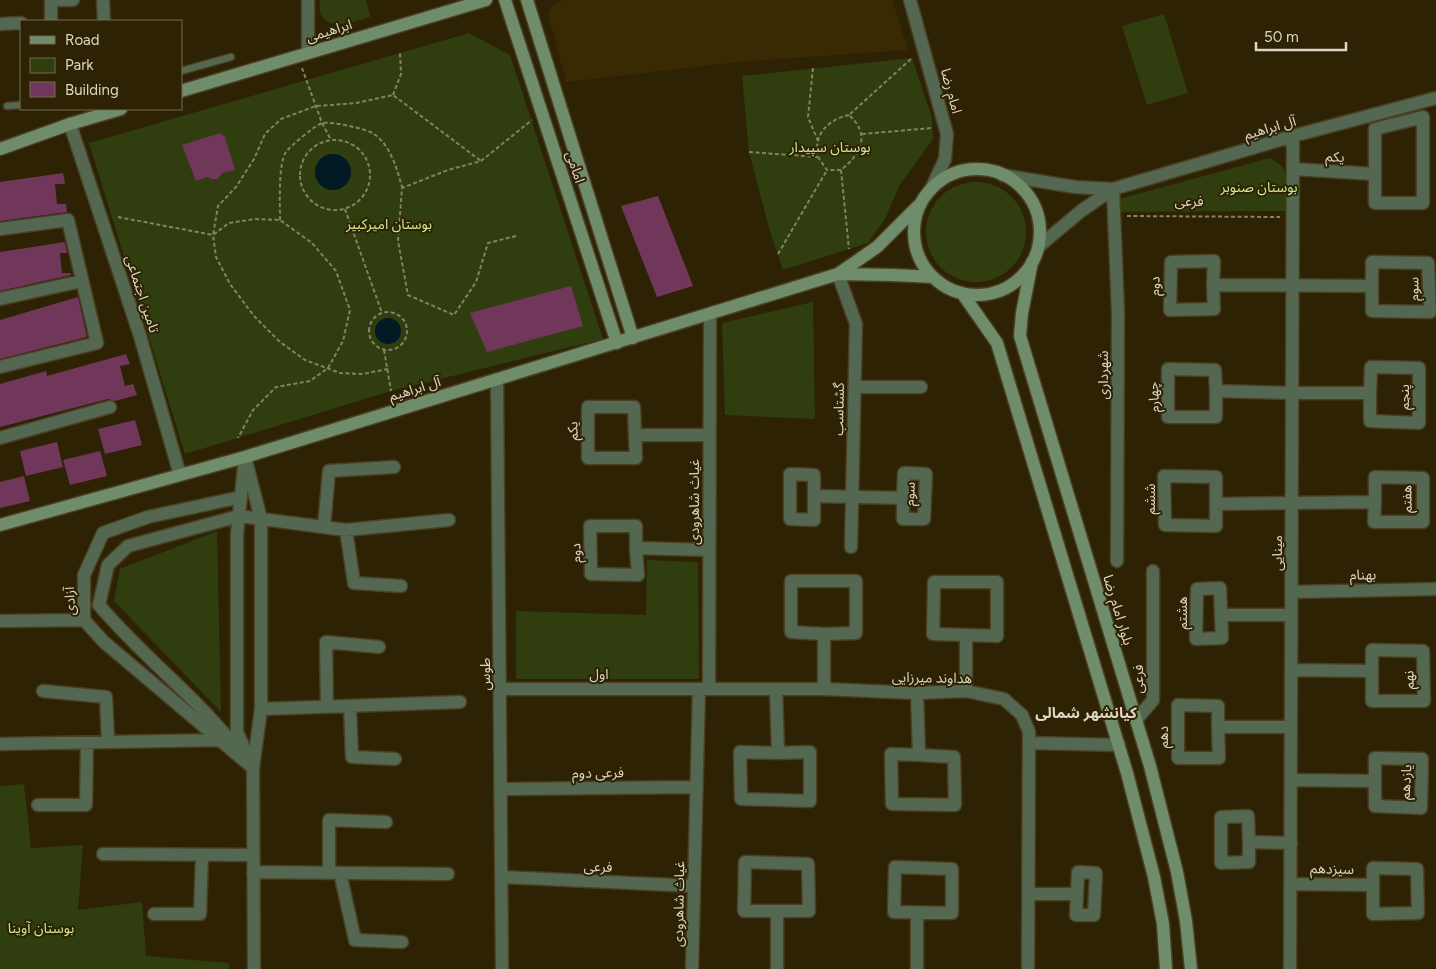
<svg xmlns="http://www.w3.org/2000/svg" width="1436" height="969" viewBox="0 0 1436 969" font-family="Figtree,'Noto Sans Arabic',sans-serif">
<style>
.built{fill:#392a03}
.green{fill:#303d0e}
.water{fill:#001922}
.building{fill:#70375a}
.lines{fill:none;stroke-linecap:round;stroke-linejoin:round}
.lane-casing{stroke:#4a3f23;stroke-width:9}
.street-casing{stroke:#4a3f23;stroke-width:15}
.secondary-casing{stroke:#4a3f23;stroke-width:15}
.path{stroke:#897f68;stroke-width:2;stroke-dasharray:4 2.5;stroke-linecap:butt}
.lane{stroke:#546751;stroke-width:6}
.street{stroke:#546751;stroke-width:12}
.secondary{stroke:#6f8d6a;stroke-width:12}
.labels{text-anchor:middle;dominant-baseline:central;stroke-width:4;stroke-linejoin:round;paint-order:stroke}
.street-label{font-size:14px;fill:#ded6c5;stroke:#2e2204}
.park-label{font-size:14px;fill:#cceb8e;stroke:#2e2204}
.neighbourhood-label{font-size:15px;font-weight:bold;fill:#ded6c5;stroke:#2e2204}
</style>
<rect width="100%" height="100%" fill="#2e2204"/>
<path class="built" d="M563 0H892L908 50 739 62 566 82 548 12 558 2Z"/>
<path class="green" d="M320 0H366L370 17C356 21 327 33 320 12 319 9 320 4 320 0Z
M1164 14 1188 93 1147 105 1122 26Z
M469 33 510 55 603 339 391 391 185 454 89 143Z
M912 58 932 118 933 139 899 186 885 219 868 243 783 270 769 228 749 152 742 76Z
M1270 158 1282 166 1287 178 1285 211 1121 212 1119 199Z
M926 232a50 50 0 1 1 100 0a50 50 0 1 1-100 0Z
M813 302 815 419 725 415 722 323Z
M217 531 221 712 114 601 120 569Z
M647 560 698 562 699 679H516V611L646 615Z
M24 784 31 848 83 845 78 910 142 902 146 956 229 963V969H0V786Z"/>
<path class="water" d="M315 172a18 18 0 1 1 36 0a18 18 0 1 1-36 0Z
M375 331a13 13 0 1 1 26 0a13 13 0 1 1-26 0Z"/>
<path class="building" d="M220 133 225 137 235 170 222 173 218 179H211L208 177 196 181 182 145Z
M63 173 65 184H55L57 204H66L67 212 0 221V182Z
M658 196 693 286 657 297 621 206Z
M65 242 67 253H60L62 273H71V275L0 291V252Z
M571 286 583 326 487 352 470 313Z
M78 297 87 337 0 359V320Z
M126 354 130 364 120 366 125 386 133 384 137 395 115 401 108 399 0 427V384L46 371 47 376Z
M135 420 142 445 105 454 98 429Z
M57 442 63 467 26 476 20 451Z
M100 451 107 476 70 485 63 460Z
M24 476 30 501 0 508V482Z"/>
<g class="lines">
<g class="lane-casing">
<path id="lane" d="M181 71 231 57
M7 106 21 105"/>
</g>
<g class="street-casing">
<path id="street" d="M103 0 104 21
M308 0V53
M910 0 947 134 945 159 931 189
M51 21V0H73
M0 24 21 23
M1423 117V203H1375V129Z
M70 124 140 336 180 475
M1293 169 1375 174
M1002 175 1075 187 1113 189 1081 211 1038 247
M0 229 68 220 97 343 0 367
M838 274 856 324 851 547
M1213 285 1214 261 1171 262 1170 310 1214 309 1213 285 1372 286V311L1430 312 1428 263 1372 262V286
M0 299 82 281
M497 380 502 969
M855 387H921
M1216 391 1215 370 1168 369V417H1216V391L1292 393H1370V421L1419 423V368L1371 367 1370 393
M635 435 634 407H588V458H636L635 435H709
M0 438 110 407
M245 457 261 519V709L253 768 237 732V534Z
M814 496V475L790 474V519L814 520V496L903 498V519H924L926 474 904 473 903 498
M241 497 148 517 103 533 84 575V620L104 642 253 768 254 969
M1216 504V477L1164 476 1165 525 1216 526V504L1375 502 1374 522H1423V478L1375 477V502
M324 527 329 471 394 467
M346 530 354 583 401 586
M636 548V526H590L591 574 638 575 636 548 709 550
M1117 561 1118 312 1113 189 1293 136 1436 98
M1292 592 1436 589
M1221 615 1220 588 1197 589 1196 639 1222 638 1221 615H1291
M0 621 85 620
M824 634 791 632V581H856V633L824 634V689
M1291 670 1372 671V701H1424L1423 651 1372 650V671
M500 689H824L917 693 966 691 1004 699 1022 715 1029 732 1028 969
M709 689 710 315
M776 689 778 753 740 752 741 799 810 801V752L778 753
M43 691 106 697 108 742
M966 691V635L997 636V582H934L933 634 966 635
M917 693 919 755 891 754 892 804 955 805 954 757 919 755
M350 706 352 757 395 759
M327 707 326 642 379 647
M261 709 460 702
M1136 720 1153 700V571
M1218 727V706L1178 705V758H1219L1218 727H1291
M232 743C192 693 140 654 99 605L108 565 128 546 239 516 346 530 449 520
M1029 743 1119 745
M0 744 219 740
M1291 780 1375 781V806L1421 808 1422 759 1375 758V781
M501 789 697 787
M38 805H86L87 743
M1249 842 1248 816 1221 817V863L1249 862V842L1291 843
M103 854 253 855
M745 862 808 864 809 911H744Z
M895 867 952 869V913L894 912Z
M253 872 448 874
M329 873V820L386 822
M340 873 355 940 402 942
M501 877 694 886
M1291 884 1373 885V914L1418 913 1417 869 1373 868V885
M1028 894H1077L1076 915H1094L1096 873 1078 872 1077 894
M154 914H200L202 855
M692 969 699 689
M777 969V912
M917 969V913
M1290 969 1293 136"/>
</g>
<g class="secondary-casing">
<path id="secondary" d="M505 0 617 343
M527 0 633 338
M181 91 486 0
M0 149 70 124 121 109
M914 232a63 63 0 1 1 126 0a63 63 0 1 1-126 0Z
M918 206 877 247 838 274 893 275 933 277
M1032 262 1022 313 1020 336 1150 766 1177 872 1186 921 1191 969
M962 293 997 343 1127 773 1154 877 1163 924 1166 969
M0 525 245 457 838 274"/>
</g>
<path class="path" d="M302 68 322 123 331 140
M813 68 808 117 818 141
M393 95 401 74 400 53
M849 115C829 119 813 134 818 156 819 160 824 165 827 170H841C861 154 871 135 849 115L912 58
M862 134 932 128
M300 175a35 35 0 1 1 70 0a35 35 0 1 1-70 0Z
M749 152 818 157
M841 170 849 249
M345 209 382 313
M1127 216 1280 217
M118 217 213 235 229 223 255 219 280 220 312 243 336 271 350 310 343 341 328 368 310 381 276 387 253 410 238 438
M280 220C280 205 278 163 286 152 290 146 316 125 322 123 330 121 368 129 374 134 391 146 397 169 402 187
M516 236 488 243 476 282 454 315 408 295 398 241 402 188 448 170 481 161 532 120
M778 254 827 170
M369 331a19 19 0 1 1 38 0a19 19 0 1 1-38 0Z
M384 350 391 391
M388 369 363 374 340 373 305 360 280 342 254 316 230 284 216 257 213 235 218 206 236 187 254 159 265 134 281 119 316 106 356 103 393 95 481 161"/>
<use href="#lane" class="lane"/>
<use href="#street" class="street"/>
<use href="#secondary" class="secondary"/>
</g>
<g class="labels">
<g class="street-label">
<text transform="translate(329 31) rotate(-17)">ابراهیمی</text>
<text transform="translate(951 91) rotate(75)">امام رضا</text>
<text transform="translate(1270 128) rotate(-16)">آل ابراهیم</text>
<text transform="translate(1335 157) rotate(3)">یکم</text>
<text transform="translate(575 167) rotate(72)">امامی</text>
<text x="1189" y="201">فرعی</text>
<text transform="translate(1155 286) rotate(-89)">دوم</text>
<text transform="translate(1414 289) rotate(-91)">سوم</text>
<text transform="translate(142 294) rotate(72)">تامین اجتماعی</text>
<text transform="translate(1103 375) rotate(-90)">شهرداری</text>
<text transform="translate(415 389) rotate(-17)">آل ابراهیم</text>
<text transform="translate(1154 397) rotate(-93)">چهارم</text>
<text transform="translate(1404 397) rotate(-90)">پنجم</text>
<text transform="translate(839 409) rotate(-89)">گشتاسب</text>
<text transform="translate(573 431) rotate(-91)">یکم</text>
<text transform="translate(910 494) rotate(-88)">سوم</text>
<text transform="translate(1150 499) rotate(-90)">ششم</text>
<text transform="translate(1407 499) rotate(-91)">هفتم</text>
<text transform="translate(694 502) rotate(-90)">غیاث شاهرودی</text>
<text transform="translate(576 553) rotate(-91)">دوم</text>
<text transform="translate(1277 553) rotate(-90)">مینایی</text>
<text transform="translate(1363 575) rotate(-1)">بهنام</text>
<text transform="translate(70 601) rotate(-92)">آزادی</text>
<text transform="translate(1118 610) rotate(73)">بلوار امام رضا</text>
<text transform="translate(1182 613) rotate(-90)">هشتم</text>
<text transform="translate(485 674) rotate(-90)">طوس</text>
<text x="599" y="674">اول</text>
<text transform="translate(932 678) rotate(1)">هداوند میرزایی</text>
<text transform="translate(1138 679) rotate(-90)">فرعی</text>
<text transform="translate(1409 680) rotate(-91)">نهم</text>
<text transform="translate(1163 737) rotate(-90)">دهم</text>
<text transform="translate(598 773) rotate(-1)">فرعی دوم</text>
<text transform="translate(1406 782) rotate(-87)">یازدهم</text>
<text transform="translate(598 867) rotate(2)">فرعی</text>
<text transform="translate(1332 869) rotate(1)">سیزدهم</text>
<text transform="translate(679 904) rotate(-89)">غیاث شاهرودی</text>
</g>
<g class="park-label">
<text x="830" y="147">بوستان سپیدار</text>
<text x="1259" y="187">بوستان صنوبر</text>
<text x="389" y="224">بوستان امیرکبیر</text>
<text x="41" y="928">بوستان آوینا</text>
</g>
<g class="neighbourhood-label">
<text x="1086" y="713">کیانشهر شمالی</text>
</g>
</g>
<rect x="20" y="20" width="162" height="90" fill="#2e2204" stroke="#746a51"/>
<rect x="30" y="36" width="25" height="8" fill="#6f8d6a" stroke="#746a51"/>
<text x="65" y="45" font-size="15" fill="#ded6c5">Road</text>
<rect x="30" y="58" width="25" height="15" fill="#303d0e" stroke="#746a51"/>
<text x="65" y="70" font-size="15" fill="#ded6c5">Park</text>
<rect x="30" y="82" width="25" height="15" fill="#70375a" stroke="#746a51"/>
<text x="65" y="95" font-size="15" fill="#ded6c5">Building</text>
<path d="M1256 42v8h90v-8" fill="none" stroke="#ded6c5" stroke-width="2.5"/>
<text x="1264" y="42" font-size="15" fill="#ded6c5" stroke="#2e2204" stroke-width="4" paint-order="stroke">50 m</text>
</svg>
